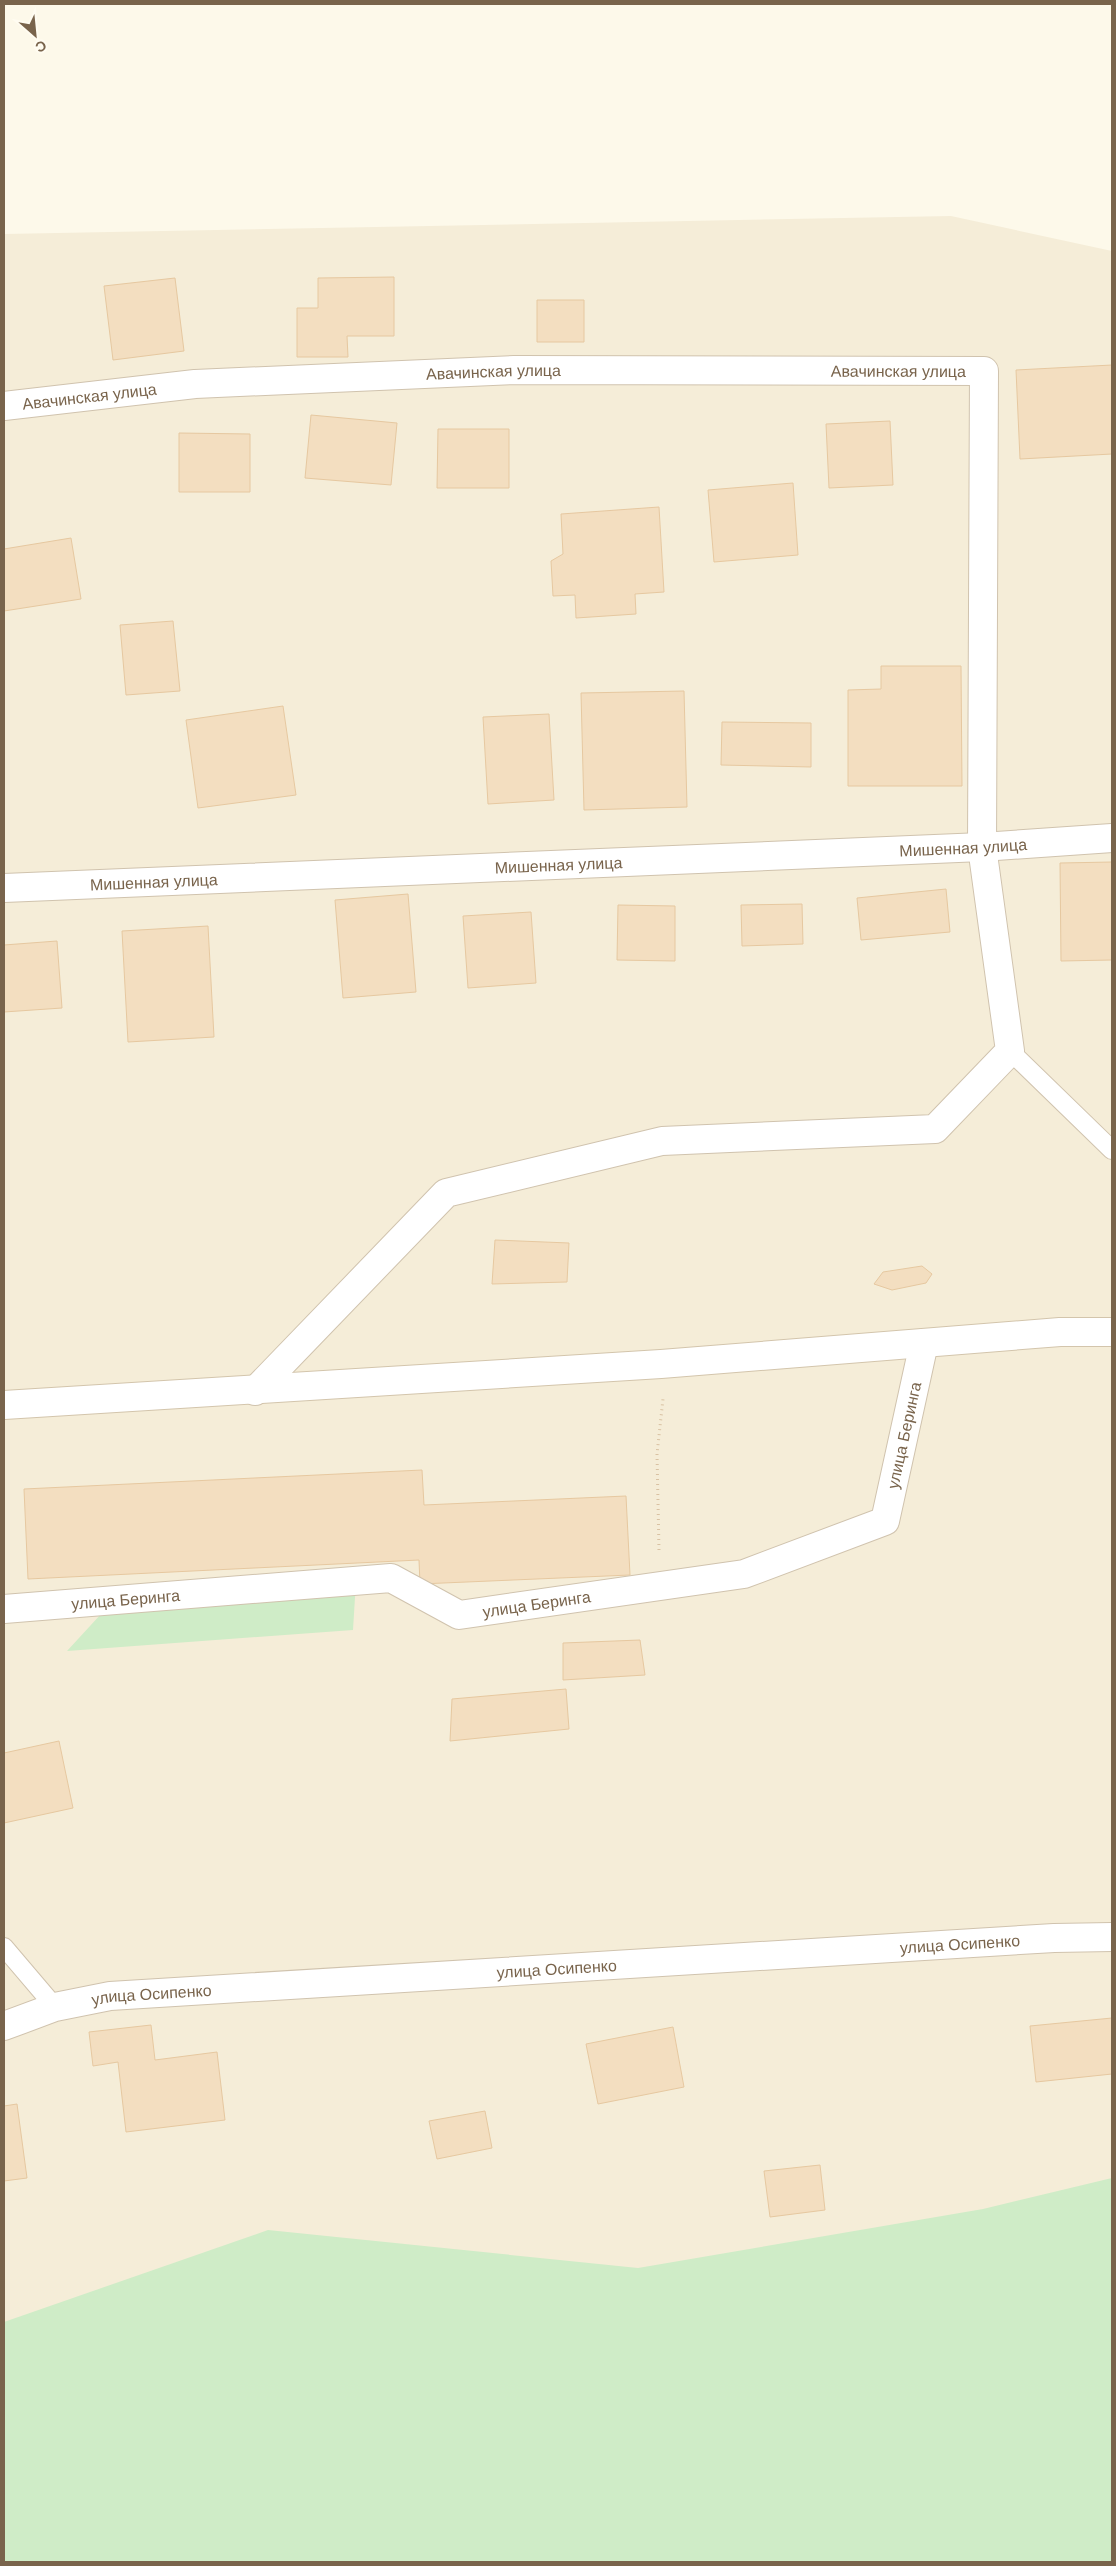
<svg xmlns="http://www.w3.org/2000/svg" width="1116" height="2566" viewBox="0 0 1116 2566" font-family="Helvetica,sans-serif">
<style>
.residential{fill:#f5edd8}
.green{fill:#cfecc7}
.building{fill:#f3dec0;stroke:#e6c8a0}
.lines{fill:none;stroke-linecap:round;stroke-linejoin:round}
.service-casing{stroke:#d0c3ae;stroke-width:20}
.minor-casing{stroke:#d0c3ae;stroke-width:30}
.secondary-casing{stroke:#d3c5ac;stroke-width:30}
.path{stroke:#d9c2a3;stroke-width:3;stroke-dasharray:1 4;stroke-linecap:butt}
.service{stroke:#fff;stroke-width:18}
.minor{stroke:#fff;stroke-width:28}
.secondary{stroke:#fff;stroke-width:28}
.labels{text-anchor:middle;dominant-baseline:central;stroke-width:4;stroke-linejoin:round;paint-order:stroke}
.street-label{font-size:16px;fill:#79644c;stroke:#fffcf1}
</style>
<rect width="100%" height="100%" fill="#fdf9ea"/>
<path class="residential" d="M951 216 1112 251V2295L4 2346V234Z"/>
<path class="green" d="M356 1581 353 1630 67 1651 113 1601Z
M1112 2178V2562H4V2322L268 2230 638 2268 983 2209Z"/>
<path class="building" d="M394 277V336H347L348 357H297V308H318V278Z
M175 278 184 351 113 360 104 286Z
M537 300H584V342H537Z
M1112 365V454L1020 459 1016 370Z
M311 415 397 423 391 485 305 478Z
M890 421 893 485 829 488 826 424Z
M438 429H509V488H437Z
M179 433 250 434V492H179Z
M793 483 798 555 714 562 708 490Z
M659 507 664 592 635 594 636 614 576 618 575 595 553 596 551 561 563 554 561 514Z
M71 538 81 599 4 611V549Z
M173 621 180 691 126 695 120 625Z
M881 666H961L962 786H848V690L881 689Z
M684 691 687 807 584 810 581 693Z
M283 706 296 795 198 808 186 720Z
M549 714 554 800 488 804 483 717Z
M722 722 811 723V767L721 765Z
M1112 862V960L1061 961 1060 863Z
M946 889 950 932 861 940 857 898Z
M408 894 416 992 343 998 335 900Z
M802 904 803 944 742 946 741 905Z
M618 905 675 906V961L617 960Z
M531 912 536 983 468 988 463 916Z
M208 926 214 1037 128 1042 122 931Z
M57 941 62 1008 4 1012V945Z
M495 1240 569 1243 567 1282 492 1284Z
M922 1266 932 1274 926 1283 892 1290 874 1284 883 1272Z
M422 1470 424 1505 626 1496 630 1575 420 1584 419 1560 28 1579 24 1489Z
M640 1640 645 1675 563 1680V1643Z
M566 1689 569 1729 450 1741 452 1699Z
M59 1741 73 1808 4 1823V1753Z
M1112 2018V2074L1036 2082 1030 2026Z
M151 2025 155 2060 217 2052 225 2120 126 2132 118 2062 93 2066 89 2032Z
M673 2027 684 2087 598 2104 586 2044Z
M17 2104 27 2178 4 2181V2106Z
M485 2111 492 2148 437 2159 429 2121Z
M820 2165 825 2210 770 2217 764 2171Z"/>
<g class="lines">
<g class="service-casing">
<path id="service" d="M1010 1051 1112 1150
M4 1947 55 2007"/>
</g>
<g class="minor-casing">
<g id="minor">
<path id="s1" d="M4 406 195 384 514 370 984 371 982 847 1010 1051 935 1129 662 1141 446 1193 255 1391"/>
<path id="s2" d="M4 888 982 847 1112 838"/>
<path id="s3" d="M4 1609 391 1578 459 1615 744 1574 885 1521 924 1343"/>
<path id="s4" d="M4 2026 55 2007 110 1996 1054 1938 1112 1937"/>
</g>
</g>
<g class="secondary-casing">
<path id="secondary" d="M4 1405 661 1364 1060 1332H1112"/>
</g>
<path class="path" d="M659 1550 657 1454 663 1399"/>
<use href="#service" class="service"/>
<use href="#minor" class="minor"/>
<use href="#secondary" class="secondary"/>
</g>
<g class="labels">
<g class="street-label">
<text stroke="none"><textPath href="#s1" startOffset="896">Авачинская улица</textPath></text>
<text stroke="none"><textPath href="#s1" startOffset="491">Авачинская улица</textPath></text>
<text stroke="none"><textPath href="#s1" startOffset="86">Авачинская улица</textPath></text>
<text stroke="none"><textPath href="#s2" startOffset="960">Мишенная улица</textPath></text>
<text stroke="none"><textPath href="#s2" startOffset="555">Мишенная улица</textPath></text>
<text stroke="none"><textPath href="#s2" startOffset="150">Мишенная улица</textPath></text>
<text stroke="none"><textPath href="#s3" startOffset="992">улица Беринга</textPath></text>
<text stroke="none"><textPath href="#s3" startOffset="122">улица Беринга</textPath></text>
<text stroke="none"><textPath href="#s3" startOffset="544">улица Беринга</textPath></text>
<text stroke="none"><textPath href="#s4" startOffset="962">улица Осипенко</textPath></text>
<text stroke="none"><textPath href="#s4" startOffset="558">улица Осипенко</textPath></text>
<text stroke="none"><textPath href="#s4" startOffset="152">улица Осипенко</textPath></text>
</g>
</g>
<rect width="1116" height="2566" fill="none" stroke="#79644c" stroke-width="10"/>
<g transform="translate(35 35) rotate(153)" stroke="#fffcf1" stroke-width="4" paint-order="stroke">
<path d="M0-4L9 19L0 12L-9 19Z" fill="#79644c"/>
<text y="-8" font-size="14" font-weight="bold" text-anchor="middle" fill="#79644c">С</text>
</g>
</svg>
